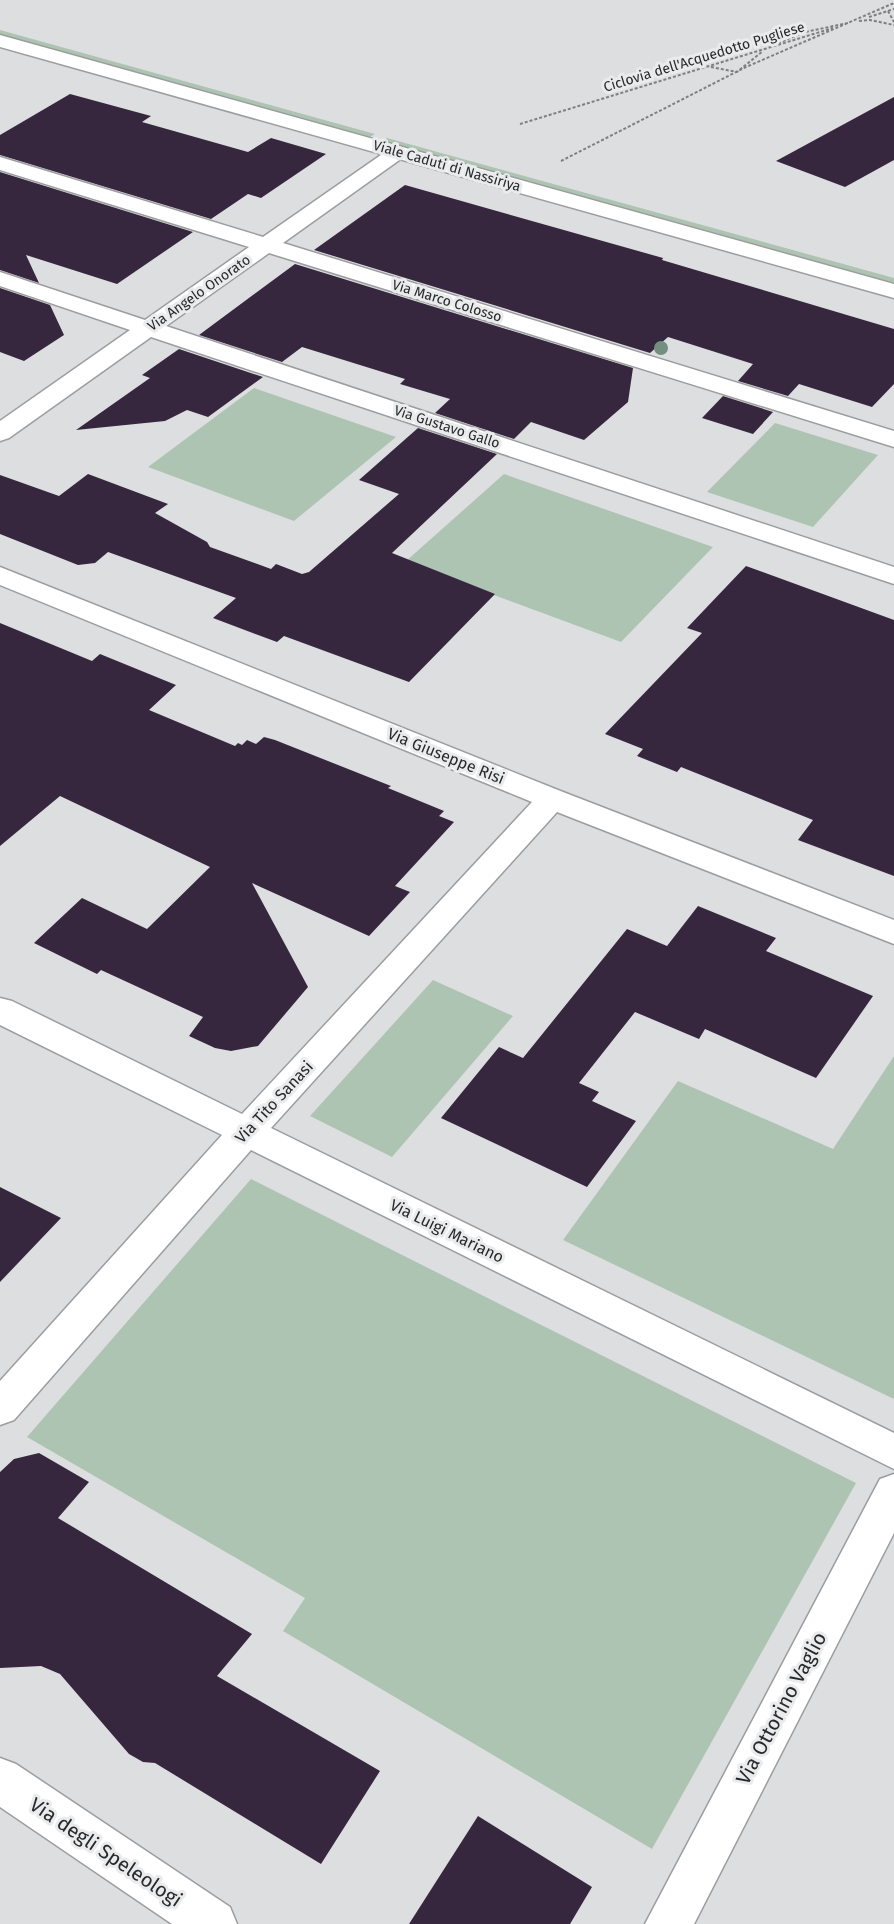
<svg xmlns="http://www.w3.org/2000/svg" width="894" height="1924" viewBox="0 0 894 1924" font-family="'Fira Sans',sans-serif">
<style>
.green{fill:#aec4b3}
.building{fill:#36273f}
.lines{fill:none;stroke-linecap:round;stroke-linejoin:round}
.minor-casing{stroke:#9c9d9f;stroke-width:3}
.major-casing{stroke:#9c9d9f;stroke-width:3}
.path{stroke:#7e7f80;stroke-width:2;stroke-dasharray:3 2;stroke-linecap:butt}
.minor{fill:#fff;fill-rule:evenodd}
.major{fill:#fff;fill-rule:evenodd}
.tree{fill:#748f7f}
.labels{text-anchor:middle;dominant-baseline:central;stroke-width:6;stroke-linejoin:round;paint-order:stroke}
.far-street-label{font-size:14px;fill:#29292a;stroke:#eaebed}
.street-label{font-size:16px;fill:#29292a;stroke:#eaebed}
.near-street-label{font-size:20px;fill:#29292a;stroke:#eaebed}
</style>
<rect width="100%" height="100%" fill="#dddee0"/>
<path class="green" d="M0 30 375 134 368 138 0 35Z
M387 138 894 278V285L381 142Z
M254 388 396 437 294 521 148 467Z
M775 423 878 455 813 527 707 492Z
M504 474 713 547 621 642 405 562Z
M433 980 513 1016 392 1157 310 1116Z
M894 1056V1399L563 1240 678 1081 833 1149Z
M251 1179 856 1483 652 1849 283 1631 305 1598 27 1437Z"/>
<path class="building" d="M70 94 151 116 142 122 248 152 271 138 326 154 261 198 248 194 211 219 0 155V135Z
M894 97V160L845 187 776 161Z
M0 172 193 232 117 284 26 255 39 283 0 270Z
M405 185 663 258 662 260 894 329V384L872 407 799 384 788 396 738 381 753 364 668 337 650 353 314 250Z
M295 264 633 368 628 402 584 440 531 422 514 439 435 413 450 399 400 384 405 379 302 347 282 362 199 335Z
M0 288 50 305 64 335 24 361 0 352Z
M179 349 263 377 208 417 187 410 165 421 76 430 150 378 142 375Z
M723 396 773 412 753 434 702 418Z
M418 428 497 454 392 553 495 594 409 682 284 636 277 642 213 618 236 598 108 552 95 563 78 565 0 534V475L59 496 88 474 168 504 155 513 207 542 210 547 271 569 276 564 302 574 309 572 399 494 359 480Z
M746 566 894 620V876L798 840 813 820 681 767 677 772 637 756 643 749 605 734 702 633 687 628Z
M0 623 92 661 100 654 176 685 149 710 235 746 238 743 242 745 247 740 256 744 264 737 275 740 391 786 388 788 444 811 439 816 454 822 395 886 410 892 369 936 252 883 308 987 258 1046 231 1051 215 1048 189 1036 203 1017 101 970 97 974 34 943 82 898 147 929 210 867 60 796 0 846Z
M698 906 776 938 766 951 873 996 816 1078 705 1029 699 1039 635 1012 579 1083 599 1092 592 1101 636 1121 587 1187 441 1118 499 1047 523 1058 627 929 667 946Z
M0 1187 61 1218 0 1282Z
M39 1453 89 1482 58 1518 252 1634 217 1676 380 1771 321 1864 155 1763 143 1762 129 1754 60 1674 41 1666 0 1668V1472L14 1459Z
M478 1816 592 1887 570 1924H409Z"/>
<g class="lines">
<g class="minor-casing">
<path id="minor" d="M398 146 405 148 408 152 405 156 283 243 894 431V447L269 253 166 326 894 567V584L151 337 9 438 0 441V421L130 330 0 286V272L145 320 249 247 0 170V157L263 237 391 148Z
M0 567 563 792 894 920V944L557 812 271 1128 894 1433V1469L251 1150 14 1420 0 1425V1381L222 1135 0 1025V998L12 1001 242 1114 532 802 0 585Z
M894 1474V1533L694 1924H645L880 1479Z
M0 1758 16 1764 230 1907 237 1924H172L0 1807Z"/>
</g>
<g class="major-casing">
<path id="major" d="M0 35 894 284V298L0 47Z"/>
</g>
<path class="path" d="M888 11 894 22
M869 17 894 9
M859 21 870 20 894 25
M778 43 805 32 848 23
M711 67 737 72 763 51
M520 124 833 28
M561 161 746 67 894 3"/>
<use href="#minor" class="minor"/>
<use href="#major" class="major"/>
</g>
<circle class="tree" cx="661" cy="348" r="7"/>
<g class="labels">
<g class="far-street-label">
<text transform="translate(704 57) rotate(-17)">Ciclovia dell'Acquedotto Pugliese</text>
<text transform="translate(447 166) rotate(16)">Viale Caduti di Nassiriya</text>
<text transform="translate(199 293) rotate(-35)">Via Angelo Onorato</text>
<text transform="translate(447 301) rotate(17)">Via Marco Colosso</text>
<text transform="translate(447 427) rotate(18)">Via Gustavo Gallo</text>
</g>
<g class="street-label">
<text transform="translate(446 756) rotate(22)">Via Giuseppe Risi</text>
<text transform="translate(274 1102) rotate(-47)">Via Tito Sanasi</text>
<text transform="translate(447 1231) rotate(26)">Via Luigi Mariano</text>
</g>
<g class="near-street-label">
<text transform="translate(781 1708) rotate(-62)">Via Ottorino Vaglio</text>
<text transform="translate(106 1852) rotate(34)">Via degli Speleologi</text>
</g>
</g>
</svg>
